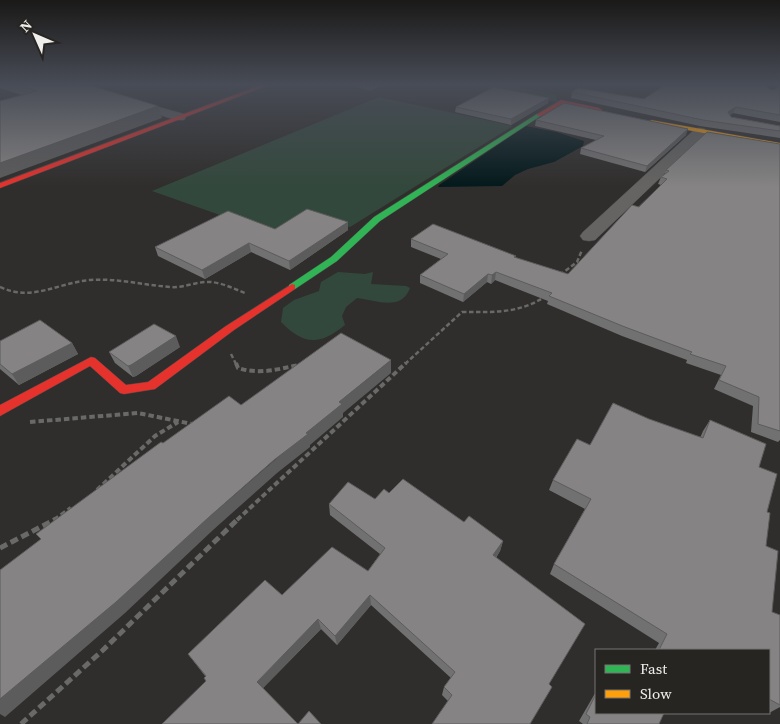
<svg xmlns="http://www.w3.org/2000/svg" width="780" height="724" viewBox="0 0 780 724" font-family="'Source Serif 4',serif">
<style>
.green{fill:#33483c}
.water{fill:#04191b}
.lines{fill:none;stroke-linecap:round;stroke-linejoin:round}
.street-casing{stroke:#4b4a49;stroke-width:1}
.fast-casing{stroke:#4b4a49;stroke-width:1}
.slow-casing{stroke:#4b4a49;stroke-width:1}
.jam-casing{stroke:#4b4a49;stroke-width:1}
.path-far2{stroke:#696968;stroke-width:2.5;stroke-dasharray:4.5 2.5;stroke-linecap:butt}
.path-far1{stroke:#696968;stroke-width:4;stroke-dasharray:5.5 3;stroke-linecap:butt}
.path{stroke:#696968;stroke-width:5;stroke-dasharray:8 4;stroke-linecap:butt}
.street{fill:#656462;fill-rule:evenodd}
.fast{fill:#30b455;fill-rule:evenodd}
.slow{fill:#ff9f0a;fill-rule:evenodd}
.jam{fill:#e5322d;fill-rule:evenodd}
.wall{fill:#727171}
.shaded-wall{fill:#5d5c5c}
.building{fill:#858383;stroke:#5d5c5c}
</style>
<rect width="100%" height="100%" fill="#302e2c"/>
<path class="green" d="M493 85H519L517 87 556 95 557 102 488 88Z
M379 97 513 126 350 227 305 215 274 234 152 191Z
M338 272 365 274 373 272 371 284 406 286 410 288C401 312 376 300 357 298L346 307 342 316 345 325C319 346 304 345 281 322L283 308 294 300 319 291 321 282Z"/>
<path class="water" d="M526 126 556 132 584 141 583 146 554 162 528 169 515 175 502 186 438 187 439 185Z"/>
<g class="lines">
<g class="street-casing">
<path id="street" d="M62 85H80L184 114 186 117 184 120H176Z
M354 85H381L370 91Z
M700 128 705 129 706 132 705 135 595 240 589 241 583 240 580 236 583 232 695 129Z"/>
</g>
<g class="fast-casing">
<path id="fast" d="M537 114 542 115 380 221 337 261 295 289H289V285L331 257 374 217Z"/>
</g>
<g class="slow-casing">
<path id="slow" d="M651 120 780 143V147L649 123Z"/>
</g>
<g class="jam-casing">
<path id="jam" d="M261 85H269L0 188V183Z
M561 100 599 108 602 110 599 112 562 104 541 116 536 115Z
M292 284 295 285V289L234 330 155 389 124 394 120 393 90 366 0 416V405L91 357 95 358 126 385 148 382 226 326Z"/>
</g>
<path class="path-far2" d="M560 275 577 262 582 250
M0 287C33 302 57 283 90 280 117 278 143 285 170 287 182 288 193 283 205 282 219 281 232 288 245 293
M231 354 236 364
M405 364 462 312C493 312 519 314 546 296"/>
<path class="path-far1" d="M236 363 238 368C260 375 278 369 299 365
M30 422 138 413 192 424
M97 490 155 436 178 422
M54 520 71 508
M237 520 406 363"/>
<path class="path" d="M0 548 56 519
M21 724 102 651 238 519"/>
<use href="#street" class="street"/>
<use href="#fast" class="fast"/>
<use href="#slow" class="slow"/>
<use href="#jam" class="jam"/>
</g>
<path class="wall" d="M0 85H89L162 118 22 95 0 88Z
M665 85H766L765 86 771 90 776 89 780 85V122L733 113 730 115 731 117 780 126V138L700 126 571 98 572 92 644 99Z
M548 103 511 125 455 112 456 107Z
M536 120 686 135 645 172 580 154 581 148 596 140 535 126Z
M780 144V440L778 442 751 432 753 406 714 389 721 375 686 363 687 360 622 336 547 304 548 301 495 280 491 284 487 282 463 302 420 283V275L441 259 411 247V239L516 258 568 274 661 185 658 184 661 177 665 174 666 170Z
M275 229 348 230 290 270 251 252 205 279 158 256 155 247Z
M0 341 72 343 78 354 19 385 0 369Z
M180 347 136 376 133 377 115 363 109 352Z
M649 419 700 438 703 431 710 420 759 467 767 512 766 546 772 612 780 615V707L769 713H768H769V650H655L659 643 550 574 554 564 585 509 549 490 553 480 590 445Z
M389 493 464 522 503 541 500 551 496 558 585 624 448 701 442 695 444 687 451 678 371 605 337 645 321 629 263 688 206 681 205 676 188 654 282 595 368 571 380 554 330 515 329 504 375 499Z
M596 692V713L659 724H583L579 721 594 695Z"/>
<path class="shaded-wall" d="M549 98 548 103 511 125V119Z
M158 106 162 118 0 178V163Z
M736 107 733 113 725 119 728 112Z
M688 129 686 135 645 172 647 166Z
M348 222V230L290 270 289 261Z
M249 243 251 252 205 279 202 270Z
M496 272 495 280 491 284 492 275Z
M488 274 487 282 463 302 464 294Z
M176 336 180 347 136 376 133 377 128 366Z
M72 343 78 354 19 385 12 374Z
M391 360V373L343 413V417L310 445V447L277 473 213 530 125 613 5 717 0 714V699L208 518 306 433 339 402Z
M503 541 500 551 490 566 493 555Z
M370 595 371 605 337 645 335 636Z
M318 619 321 629 261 690 257 682Z"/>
<path class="building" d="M20 85H89L158 106 0 163V101L37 91Z
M665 85H765L771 90 776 89 778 85H780V115L736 107 728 112 731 117 780 126V131L703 120 572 92 578 88 644 99Z
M494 87 549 98 511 119 456 107Z
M564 103 688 129 647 166 581 148 604 136 536 120Z
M707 132 780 144V431L758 424 759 397 719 380 726 366 690 354 692 352 625 327 549 296 552 293 496 272 492 275 488 274 464 294 420 275 448 254 411 239 433 224 516 256 514 257 568 274 632 205 639 207 667 179 661 177 669 171 666 170Z
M307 209 348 222 289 261 249 243 202 270 155 247 228 211 275 229Z
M40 320 72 343 12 374 0 364V341Z
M154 324 176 336 131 365 128 366 109 352Z
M341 333 391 360 339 402 342 404 306 433 308 434 274 460 208 518 116 602 0 699V570L41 539 36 534 161 442 163 443 229 396 241 405Z
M613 403 649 419 703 438 710 420 766 444 759 467 777 474 767 512 770 513 766 546 778 551 772 612 780 615V705L769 699V650H659L667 634 554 564 591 499 553 480 577 439 590 445Z
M403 479 464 522 469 516 503 541 493 555 585 624 549 684 552 687 530 724H432L452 695 444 687 455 672 370 595 335 636 318 619 257 682 298 724H162L206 681 204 678 206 676 188 654 265 580 282 595 332 547 368 571 385 548 329 504 348 482 375 499 384 489 389 493Z
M596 694V713H664L659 724H587L590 717 586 714Z
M309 711 321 724H298Z"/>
<linearGradient id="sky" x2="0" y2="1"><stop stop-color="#1a1918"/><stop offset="0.45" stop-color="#484c56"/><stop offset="1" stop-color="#484c56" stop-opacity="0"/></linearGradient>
<rect width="780" height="187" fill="url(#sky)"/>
<rect x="595" y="649" width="175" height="65" fill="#272522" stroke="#777573"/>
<rect x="605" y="665" width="25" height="8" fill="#30b455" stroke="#777573"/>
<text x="640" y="674" font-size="15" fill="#f0eeec">Fast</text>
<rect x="605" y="690" width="25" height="8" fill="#ff9f0a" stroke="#777573"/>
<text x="640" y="699" font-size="15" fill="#f0eeec">Slow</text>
<g transform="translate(35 35) rotate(315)" stroke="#272522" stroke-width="4" paint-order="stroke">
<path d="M0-4L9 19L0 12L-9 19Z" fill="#f0eeec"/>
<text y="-8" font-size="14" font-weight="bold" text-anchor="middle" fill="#f0eeec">N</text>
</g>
</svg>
